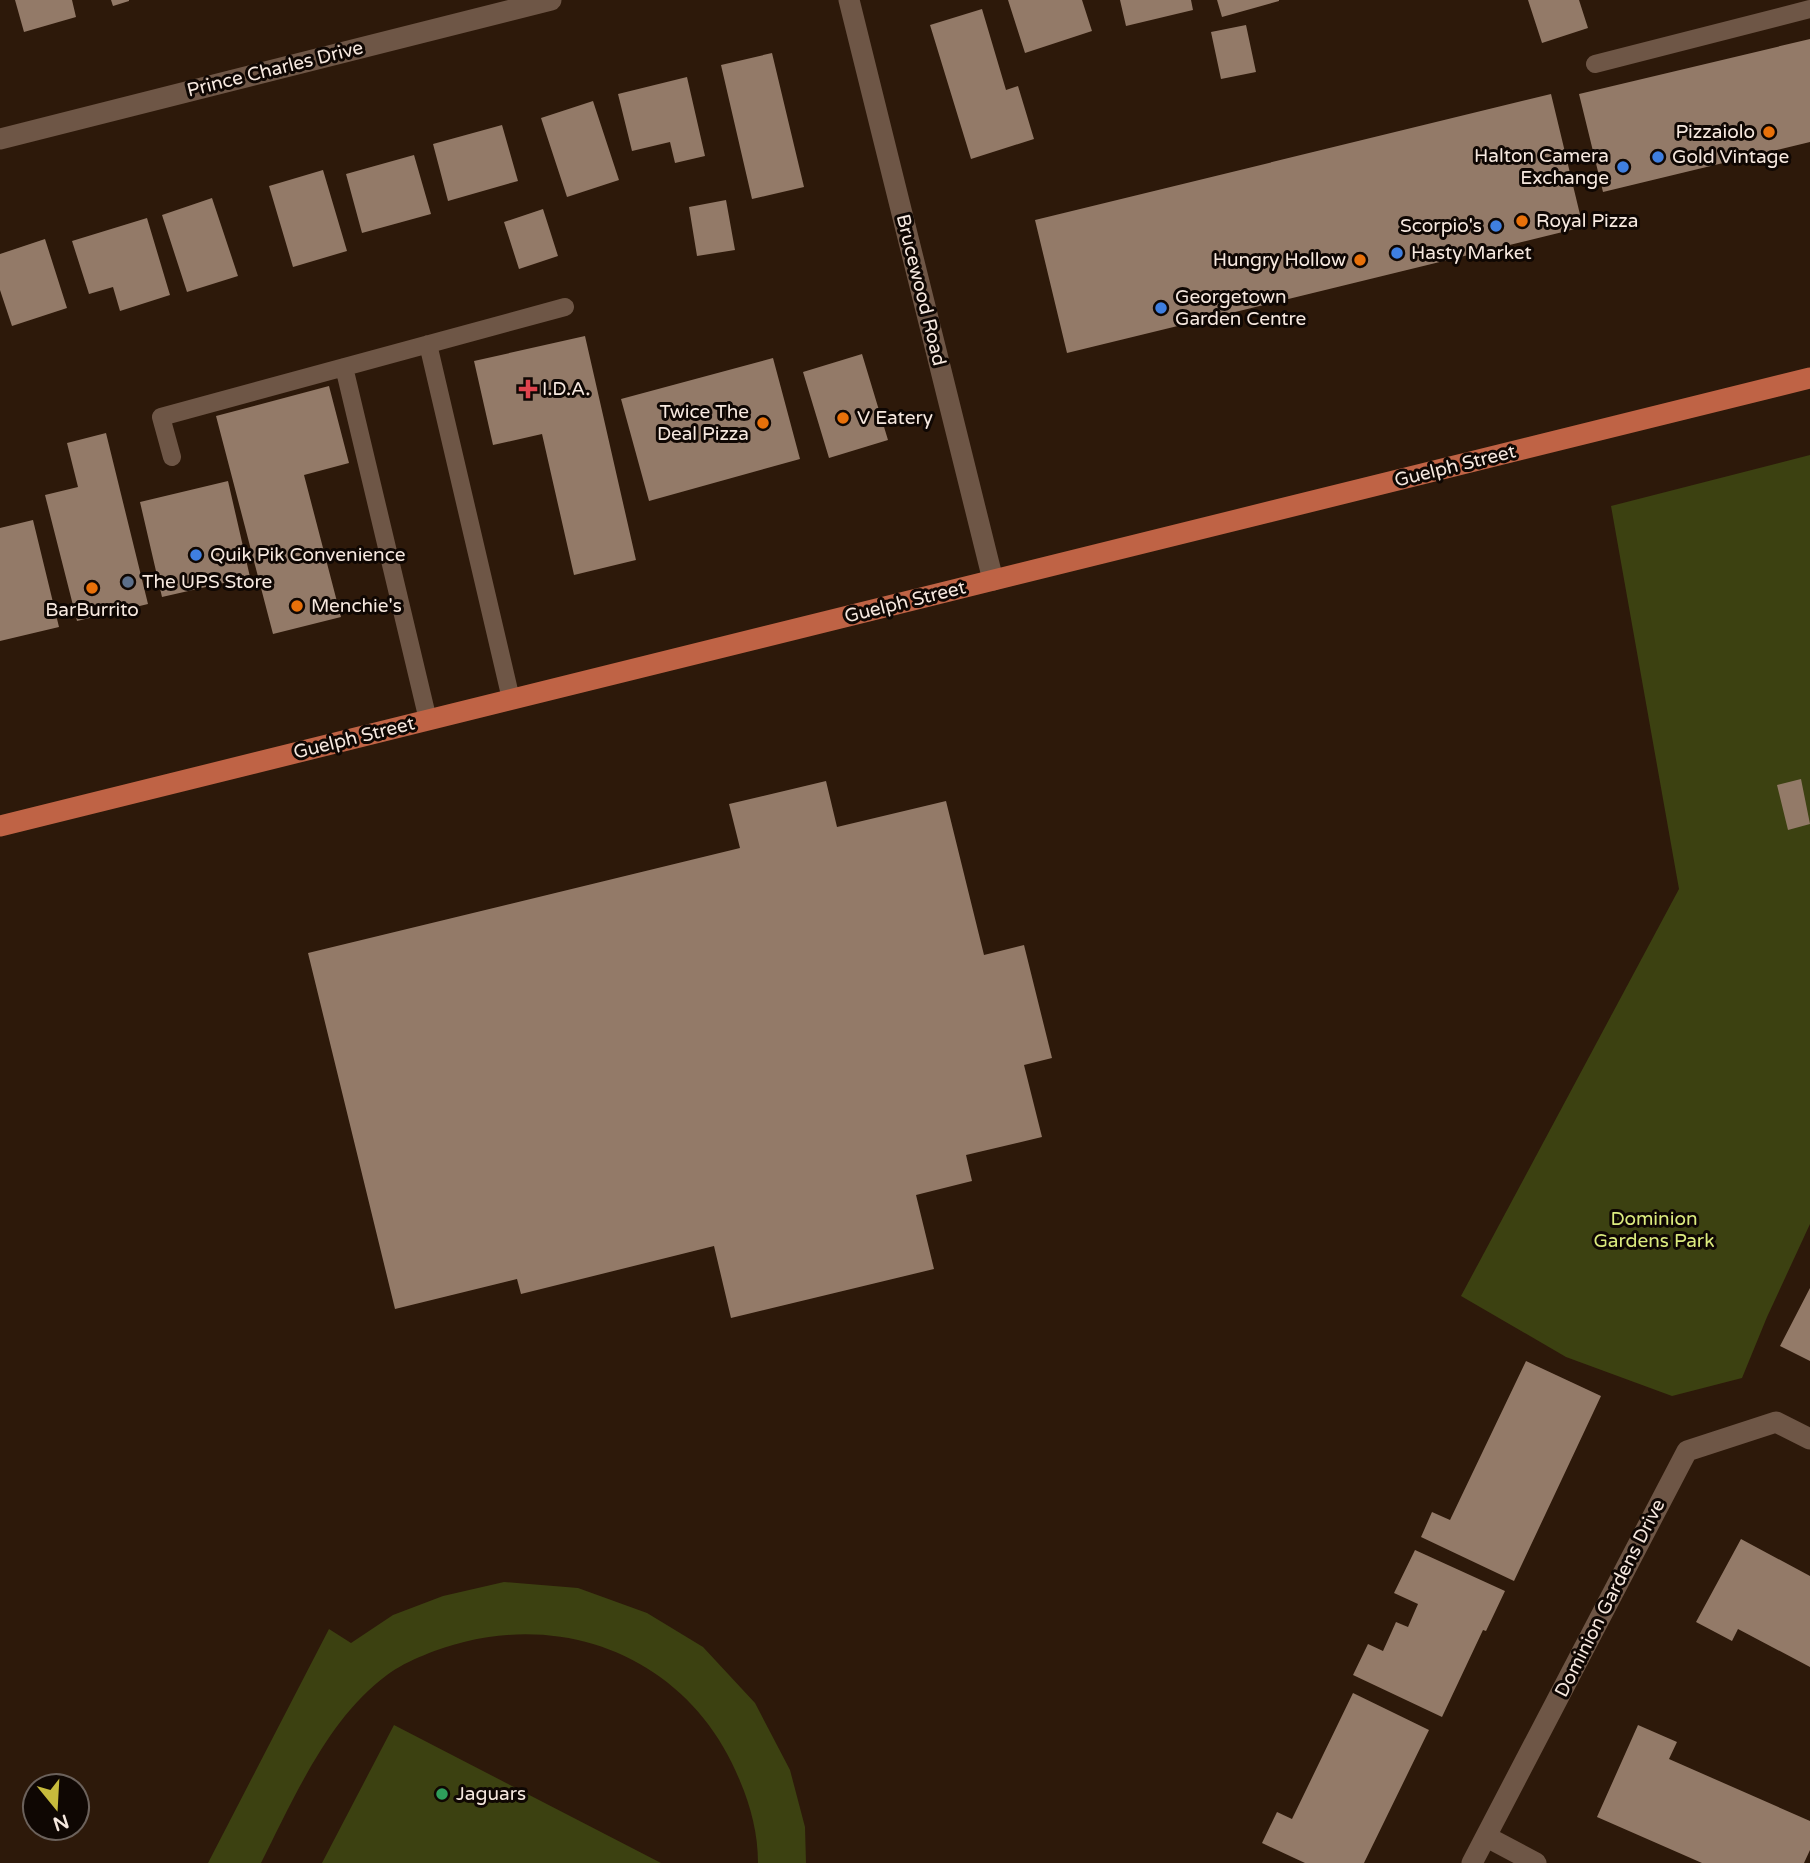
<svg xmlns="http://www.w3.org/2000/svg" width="1810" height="1863" viewBox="0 0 1810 1863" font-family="'Varela Round',sans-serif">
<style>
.green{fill:#3c4111}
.building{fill:#937a68}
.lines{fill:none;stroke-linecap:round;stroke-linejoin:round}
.service{stroke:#6e5646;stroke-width:18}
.minor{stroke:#6e5646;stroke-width:21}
.primary{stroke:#bf6345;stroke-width:21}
.food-dot{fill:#e8710a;stroke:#0f0703;stroke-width:2.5}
.shop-dot{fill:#3f7fe0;stroke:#0f0703;stroke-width:2.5}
.health-dot{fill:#e0444e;stroke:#0f0703;stroke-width:2.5}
.service-dot{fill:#5c6f8a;stroke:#0f0703;stroke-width:2.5}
.leisure-dot{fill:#2e9e5b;stroke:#0f0703;stroke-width:2.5}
.labels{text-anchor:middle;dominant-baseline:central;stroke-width:6;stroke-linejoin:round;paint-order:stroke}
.street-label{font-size:19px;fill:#f6e8df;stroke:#0f0703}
.poi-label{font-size:19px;fill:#f6e8df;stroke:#0f0703;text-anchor:start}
.park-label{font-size:19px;fill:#dceb7e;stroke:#0f0703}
</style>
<rect width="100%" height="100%" fill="#2d190a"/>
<path class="green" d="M1810 455V1224L1767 1317 1742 1378 1672 1396 1566 1357 1461 1296 1679 889 1611 506Z
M504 1582 578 1588 647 1613 703 1647 755 1703 790 1770 805 1827 806 1863H758C758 1834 751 1807 740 1781 695 1668 581 1613 464 1642 440 1648 407 1660 387 1675 328 1718 293 1800 261 1863H208L329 1629 351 1643 393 1615 443 1596Z
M394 1725 661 1863H322Z"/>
<path class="building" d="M15 0H72L76 17 24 32Z
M111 0H129V1L113 6Z
M1008 0H1082L1092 31 1025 53Z
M1120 0H1191L1193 10 1126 26Z
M1217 0H1279V1L1222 17Z
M1528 0H1579L1588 28 1542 43Z
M982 9 1006 90 1018 86 1034 139 971 159 930 25Z
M1246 25 1256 72 1221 79 1211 32Z
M1810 39V142L1603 192 1579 94Z
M772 53 804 187 752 199 721 65Z
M687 77 705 156 675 163 670 142 632 151 618 94Z
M1551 94 1583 227 1067 353 1035 220Z
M593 101 619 180 567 197 541 118Z
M502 125 518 181 448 201 433 144Z
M414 155 431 214 362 233 346 174Z
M323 170 347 251 293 267 269 186Z
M212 198 238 276 187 292 162 215Z
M726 200 735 250 697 256 689 207Z
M543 209 558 256 519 269 504 222Z
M147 218 170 295 120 311 113 287 89 294 72 241Z
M45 239 67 308 12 326 0 290V254Z
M585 336 636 560 574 575 542 434 493 445 474 361Z
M862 354 888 440 829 458 803 372Z
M773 358 800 459 649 501 621 399Z
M329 386 349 463 304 475 341 617 273 634 216 416Z
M106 433 148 604 77 621 45 495 78 487 67 443Z
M228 481 250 577 162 597 140 502Z
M33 520 59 627 0 641V528Z
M1801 779 1810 824 1788 830 1777 785Z
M826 781 837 827 946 801 984 955 1024 945 1052 1058 1024 1065 1042 1137 966 1155 972 1181 916 1195 934 1269 731 1318 714 1246 521 1294 517 1279 395 1309 308 953 740 848 729 804Z
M1810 1288V1361L1780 1346Z
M1526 1361 1601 1396 1514 1581 1421 1537 1432 1512 1450 1520Z
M1741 1539 1810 1576V1667L1738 1629 1732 1641 1696 1622Z
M1415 1550 1505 1591 1486 1631 1483 1630 1442 1717 1353 1675 1368 1644 1383 1651 1396 1622 1408 1627 1418 1604 1394 1593Z
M1353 1693 1429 1730 1364 1863H1305L1262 1843 1277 1812 1292 1819Z
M1638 1725 1677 1742 1669 1759 1810 1821V1850L1804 1863H1702L1597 1817Z"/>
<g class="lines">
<path class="service" d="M1595 64 1810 9
M428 344 511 699
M344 367 428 720
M172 457 161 417 565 307"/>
<path class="minor" d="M849 0 993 580
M0 139 551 0
M1487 1837 1536 1863
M1472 1863 1687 1451 1776 1422 1810 1439"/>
<path class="primary" d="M0 826 1810 378"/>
</g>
<g class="food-dot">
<circle cx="1769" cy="132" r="7"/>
<circle cx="1522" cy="221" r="7"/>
<circle cx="1360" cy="260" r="7"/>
<circle cx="843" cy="418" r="7"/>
<circle cx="763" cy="423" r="7"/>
<circle cx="92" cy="588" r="7"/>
<circle cx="297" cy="606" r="7"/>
</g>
<g class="shop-dot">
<circle cx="1658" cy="157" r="7"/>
<circle cx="1623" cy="167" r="7"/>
<circle cx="1496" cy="226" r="7"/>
<circle cx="1397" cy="253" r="7"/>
<circle cx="1161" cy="308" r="7"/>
<circle cx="196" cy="555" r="7"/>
</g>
<path class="health-dot" d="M524.5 378.5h7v7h7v7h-7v7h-7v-7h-7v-7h7z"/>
<circle class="service-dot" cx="128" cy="582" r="7"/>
<circle class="leisure-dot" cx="442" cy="1794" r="7"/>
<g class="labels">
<g class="street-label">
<text transform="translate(275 69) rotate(-14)">Prince Charles Drive</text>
<text transform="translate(921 290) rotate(76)">Brucewood Road</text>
<text transform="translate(1455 466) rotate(-14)">Guelph Street</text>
<text transform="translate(905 602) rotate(-14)">Guelph Street</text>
<text transform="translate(354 738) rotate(-14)">Guelph Street</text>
<text transform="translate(1610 1598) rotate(-63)">Dominion Gardens Drive</text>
</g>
<g class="poi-label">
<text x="1755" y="132" text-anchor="end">Pizzaiolo</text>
<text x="1609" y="156" text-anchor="end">Halton Camera<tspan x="1609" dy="22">Exchange</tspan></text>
<text x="1672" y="157">Gold Vintage</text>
<text x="1536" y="221">Royal Pizza</text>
<text x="1482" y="226" text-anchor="end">Scorpio's</text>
<text x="1411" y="253">Hasty Market</text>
<text x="1346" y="260" text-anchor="end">Hungry Hollow</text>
<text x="1175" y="297">Georgetown<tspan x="1175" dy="22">Garden Centre</tspan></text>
<text x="542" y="389">I.D.A.</text>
<text x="749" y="412" text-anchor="end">Twice The<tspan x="749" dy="22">Deal Pizza</tspan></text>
<text x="857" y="418">V Eatery</text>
<text x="210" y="555">Quik Pik Convenience</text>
<text x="142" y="582">The UPS Store</text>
<text x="311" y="606">Menchie's</text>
<text x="92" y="610" text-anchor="middle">BarBurrito</text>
<text x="456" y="1794">Jaguars</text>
</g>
<g class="park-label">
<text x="1654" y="1219">Dominion<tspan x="1654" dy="22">Gardens Park</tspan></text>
</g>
</g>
<g transform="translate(56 1807) rotate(162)"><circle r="33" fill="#0f0703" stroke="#6b615b" stroke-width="2"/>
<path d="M0-5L12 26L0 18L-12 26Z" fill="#c7bb3c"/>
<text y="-10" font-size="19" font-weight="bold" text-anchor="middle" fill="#f6e8df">N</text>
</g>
</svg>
